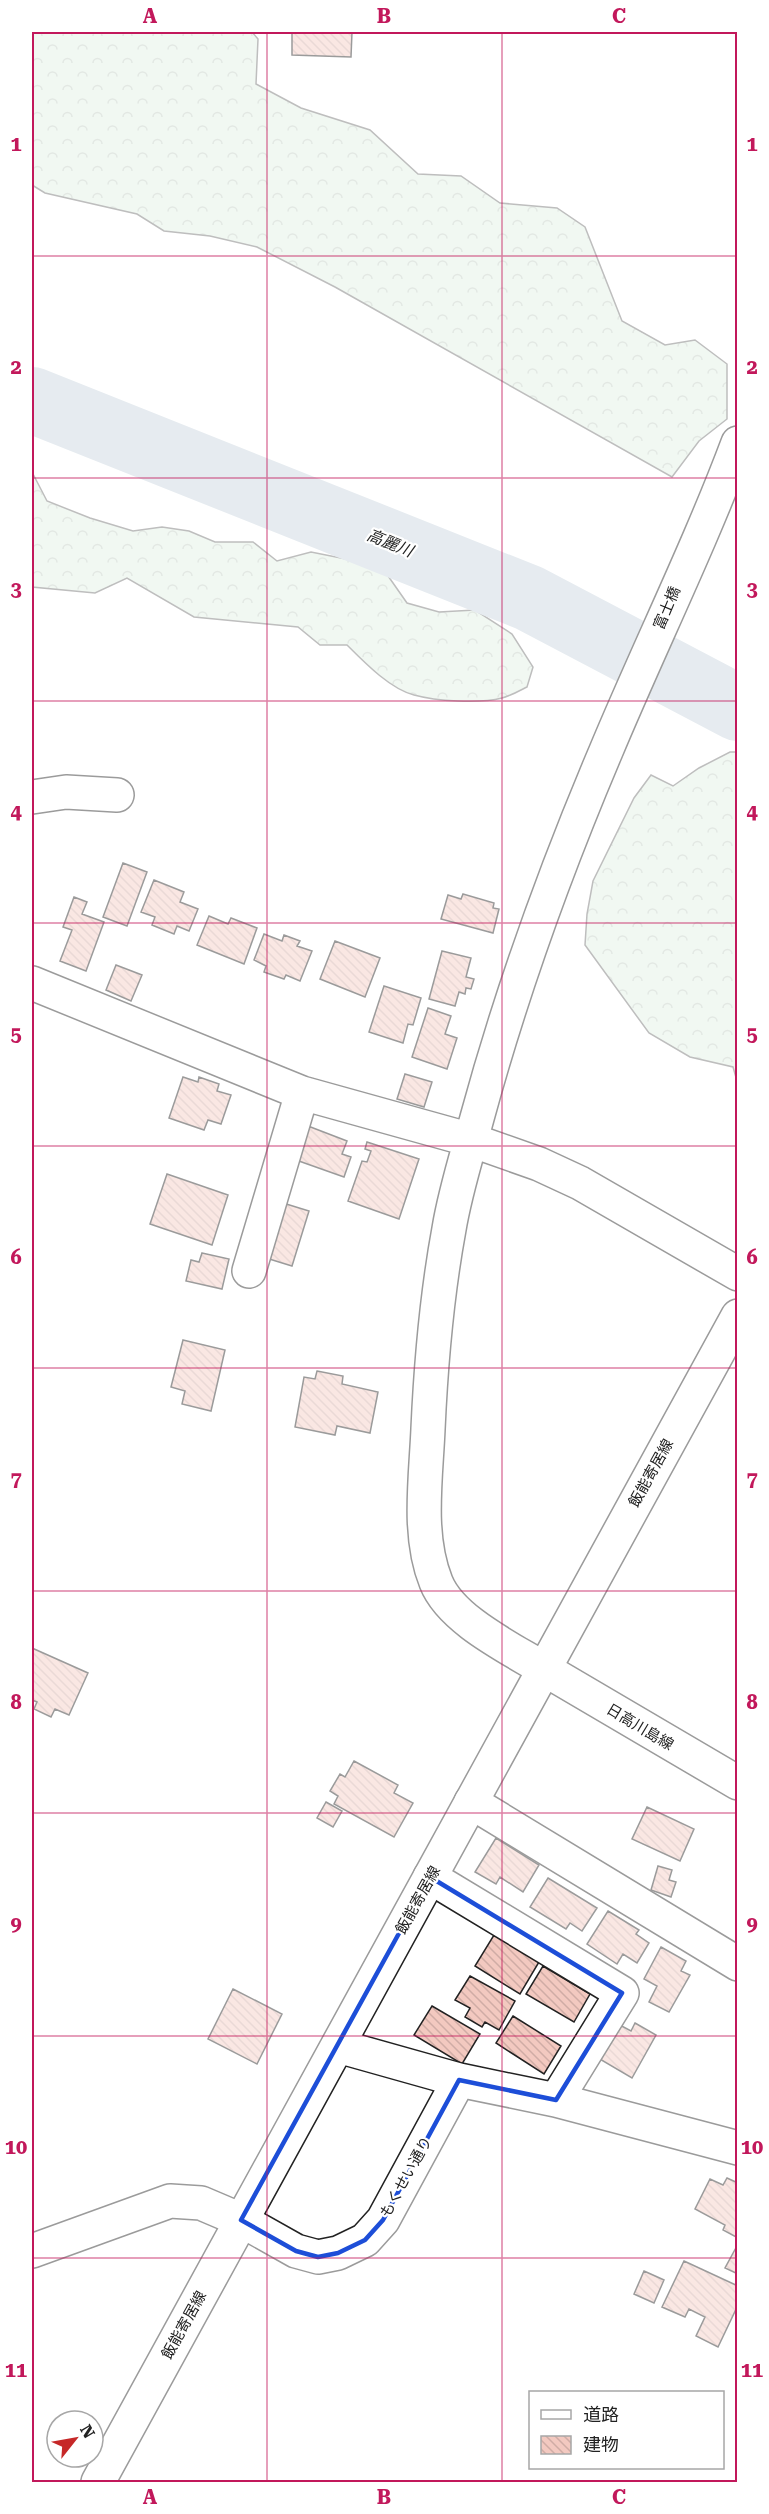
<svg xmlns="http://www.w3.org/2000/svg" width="769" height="2514" viewBox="0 0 769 2514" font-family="'Roboto Serif','Noto Sans JP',serif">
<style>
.forest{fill:url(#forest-crowns);stroke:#6f6f6f;stroke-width:1.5}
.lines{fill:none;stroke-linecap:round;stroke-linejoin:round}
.river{stroke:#c7d3dd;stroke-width:66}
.building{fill:url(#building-back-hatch);stroke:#222;stroke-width:1.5}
.minor-casing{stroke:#222;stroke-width:36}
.major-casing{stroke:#222;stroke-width:36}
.minor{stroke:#fff;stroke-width:33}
.major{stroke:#fff;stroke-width:33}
.marked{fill:none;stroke:#1d4ed8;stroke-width:4.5;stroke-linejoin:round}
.grid{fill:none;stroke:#c2185b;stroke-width:1.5;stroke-opacity:0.55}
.labels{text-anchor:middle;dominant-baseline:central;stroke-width:4.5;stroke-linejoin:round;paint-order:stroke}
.street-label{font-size:15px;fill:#222;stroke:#fff}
.water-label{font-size:16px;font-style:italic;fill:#222;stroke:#fff}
.neatline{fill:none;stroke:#c2185b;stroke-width:2}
.grid-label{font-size:20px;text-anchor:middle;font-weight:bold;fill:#c2185b}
</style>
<defs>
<pattern id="forest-crowns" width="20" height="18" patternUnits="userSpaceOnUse" patternTransform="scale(1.5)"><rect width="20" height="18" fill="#e0efe3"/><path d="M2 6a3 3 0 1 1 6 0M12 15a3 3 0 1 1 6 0" fill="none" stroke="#c0cdc2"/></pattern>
<pattern id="building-back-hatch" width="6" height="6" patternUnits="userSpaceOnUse" patternTransform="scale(1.5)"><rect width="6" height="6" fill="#f3c9c0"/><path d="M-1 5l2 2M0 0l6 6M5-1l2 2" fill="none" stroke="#d0aca5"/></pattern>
</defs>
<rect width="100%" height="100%" fill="#fff"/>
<path class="forest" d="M32 32H252L258 39 256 84 301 108 370 130 418 174 461 176 500 203 557 208 585 227 622 321 665 345 695 340 727 364V419L699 441 672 477 335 287 257 247 210 236 164 231 137 214 45 193 32 185Z
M32 472 47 501 90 518 133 531 162 527 189 531 215 542H253L277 561 311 552 346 559 386 573 407 603 439 612 475 610 512 634 533 667 527 687C519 691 510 696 502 698 479 704 436 701 414 695 390 689 364 662 347 645H320L298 627 194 617 127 578 95 593 32 587Z
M730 752H738L737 1081 733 1067 690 1057 649 1033 585 945 587 914 593 881 634 798 651 775 673 786 699 768Z"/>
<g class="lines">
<path class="river" d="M32 400 529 598 738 708"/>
</g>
<path class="building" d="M292 32H352L351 57 292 55Z
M123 863 147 872 127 926 103 917Z
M154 880 184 892 180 902 198 909 189 931 177 926 174 934 152 925 155 917 141 912Z
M463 894 494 903 493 908 499 909 493 933 441 919 448 895 461 899Z
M74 897 87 902 82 914 104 922 86 971 60 961 72 930 63 927Z
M209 916 228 924 231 918 257 928 244 964 197 945Z
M264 934 282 941 284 935 300 941 297 946 312 951 300 981 286 975 284 979 264 972 266 966 254 960Z
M335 941 380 958 365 997 320 979Z
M442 951 471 958 466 977 474 979 471 989 466 988 465 994 459 992 455 1006 429 999Z
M116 965 142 975 131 1001 106 990Z
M384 986 421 998 413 1025 408 1024 403 1043 369 1032Z
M428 1008 451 1016 445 1034 457 1038 447 1069 412 1057Z
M405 1074 432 1082 424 1107 397 1099Z
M183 1077 198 1082 199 1077 219 1084 217 1091 231 1095 221 1124 208 1120 204 1130 169 1118Z
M308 1126 347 1141 342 1154 351 1157 344 1177 296 1160Z
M367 1142 419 1159 399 1219 348 1201 362 1161 367 1162 371 1151 365 1149Z
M167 1174 228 1195 212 1245 150 1224Z
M283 1203 309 1211 292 1266 266 1258Z
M202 1253 229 1259 222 1289 186 1281 191 1260 199 1262Z
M183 1340 225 1350 211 1411 182 1404 185 1391 171 1387Z
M317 1371 343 1376 342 1384 378 1392 370 1433 337 1426 335 1435 295 1427 304 1377 315 1379Z
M32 1648 88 1673 69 1715 55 1709 51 1717 34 1709 37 1702 32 1700Z
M354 1761 398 1785 394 1793 413 1803 394 1837 334 1804 338 1796 330 1791 340 1774 345 1777Z
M326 1802 342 1811 333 1827 317 1818Z
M647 1807 694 1829 680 1861 632 1839Z
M496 1838 539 1865 523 1892 500 1877 496 1884 475 1872Z
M658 1866 672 1870 669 1880 676 1882 671 1897 651 1890Z
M548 1878 597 1908 582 1931 570 1923 566 1929 530 1907Z
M608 1911 639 1930 636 1934 649 1943 637 1963 623 1954 617 1964 587 1944Z
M494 1935 539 1962 520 1994 475 1966Z
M661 1947 686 1961 681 1971 690 1975 669 2012 649 2002 657 1986 644 1979Z
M543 1966 590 1994 574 2022 526 1994Z
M470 1976 515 2001 499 2030 485 2022 482 2027 465 2017 470 2008 455 2000Z
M233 1989 282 2014 257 2064 208 2039Z
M432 2006 480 2034 462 2064 414 2035Z
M513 2016 561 2046 544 2074 496 2043Z
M635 2023 656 2035 632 2078 598 2058 618 2024 631 2031Z
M727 2178 738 2183V2238L723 2230 725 2225 695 2209 710 2179 723 2185Z
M738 2244V2274L725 2268Z
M684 2261 738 2286V2305L718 2347 696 2336 705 2317 689 2309 685 2317 662 2307Z
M644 2271 664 2280 654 2303 634 2294Z"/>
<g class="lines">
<g class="minor-casing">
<path id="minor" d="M32 797 66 792 117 795
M32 983 302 1093 471 1140 539 1164 580 1183 738 1274
M249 1271 302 1093
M544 1669C510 1648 451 1620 436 1582 417 1535 426 1478 428 1429 431 1362 437 1294 449 1229 455 1192 467 1155 477 1118 511 993 555 871 606 751 649 648 699 547 738 443
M471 1802 738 1964
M430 1877 622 1993 556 2100
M338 2046 459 2080 556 2100 738 2148
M32 2251 170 2201 201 2203 241 2220 296 2251 318 2257 338 2253 365 2240 383 2220 459 2080"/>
</g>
<g class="major-casing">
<path id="major" d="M544 1669 738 1783
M98 2482 738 1316"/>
</g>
<use href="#minor" class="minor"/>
<use href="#major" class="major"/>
</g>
<path d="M0 0H769V2514H0ZM430 1877 622 1993 556 2100 459 2080 383 2220 365 2240 338 2253 318 2257 296 2251 241 2220Z" fill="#fff" fill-opacity=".55" fill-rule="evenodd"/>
<path class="marked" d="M430 1877 622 1993 556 2100 459 2080 383 2220 365 2240 338 2253 318 2257 296 2251 241 2220Z"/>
<path class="grid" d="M267 32V2482M502 32V2482M32 256H738M32 478H738M32 701H738M32 923H738M32 1146H738M32 1368H738M32 1591H738M32 1813H738M32 2036H738M32 2258H738"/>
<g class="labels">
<g class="street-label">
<text transform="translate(667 608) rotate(-67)">富士橋</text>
<text transform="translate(651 1473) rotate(-61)">飯能寄居線</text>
<text transform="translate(640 1727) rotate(31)">日高川島線</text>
<text transform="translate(418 1900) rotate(-61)">飯能寄居線</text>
<text transform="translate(406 2177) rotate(-61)">もくせい通り</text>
<text transform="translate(184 2325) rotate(-61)">飯能寄居線</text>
</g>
<g class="water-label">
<text transform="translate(390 543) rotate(22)">高麗川</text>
</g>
</g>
<rect width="769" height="2514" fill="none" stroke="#ffffff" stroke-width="66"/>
<rect x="529" y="2391" width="195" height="78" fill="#ffffff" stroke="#a7a7a7" stroke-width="1.5"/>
<rect x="541" y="2410" width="30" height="9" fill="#ffffff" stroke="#a7a7a7" stroke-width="1.5"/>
<text x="583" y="2421" font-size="18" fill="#222222">道路</text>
<rect x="541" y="2436" width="30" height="18" fill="url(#building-back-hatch)" stroke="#a7a7a7" stroke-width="1.5"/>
<text x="583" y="2451" font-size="18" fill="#222222">建物</text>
<g transform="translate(75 2439) rotate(59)"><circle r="28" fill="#ffffff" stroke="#a7a7a7" stroke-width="1.5"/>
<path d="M0-4.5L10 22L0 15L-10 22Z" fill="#c62828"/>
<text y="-9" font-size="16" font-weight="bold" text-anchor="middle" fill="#222222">N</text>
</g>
<rect x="33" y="33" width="703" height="2448" class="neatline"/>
<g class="grid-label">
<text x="150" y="23">A</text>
<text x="384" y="23">B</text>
<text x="619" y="23">C</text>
<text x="16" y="151">1</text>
<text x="752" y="151">1</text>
<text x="16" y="374">2</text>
<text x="752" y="374">2</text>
<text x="16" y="596">3</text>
<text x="752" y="596">3</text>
<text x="16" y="819">4</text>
<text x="752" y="819">4</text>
<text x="16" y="1041">5</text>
<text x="752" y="1041">5</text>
<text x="16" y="1264">6</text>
<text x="752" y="1264">6</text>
<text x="16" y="1486">7</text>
<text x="752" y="1486">7</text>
<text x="16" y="1709">8</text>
<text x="752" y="1709">8</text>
<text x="16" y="1931">9</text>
<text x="752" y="1931">9</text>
<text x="16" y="2154">10</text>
<text x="752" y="2154">10</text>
<text x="16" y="2377">11</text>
<text x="752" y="2377">11</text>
<text x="150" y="2504">A</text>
<text x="384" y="2504">B</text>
<text x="619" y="2504">C</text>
</g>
</svg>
